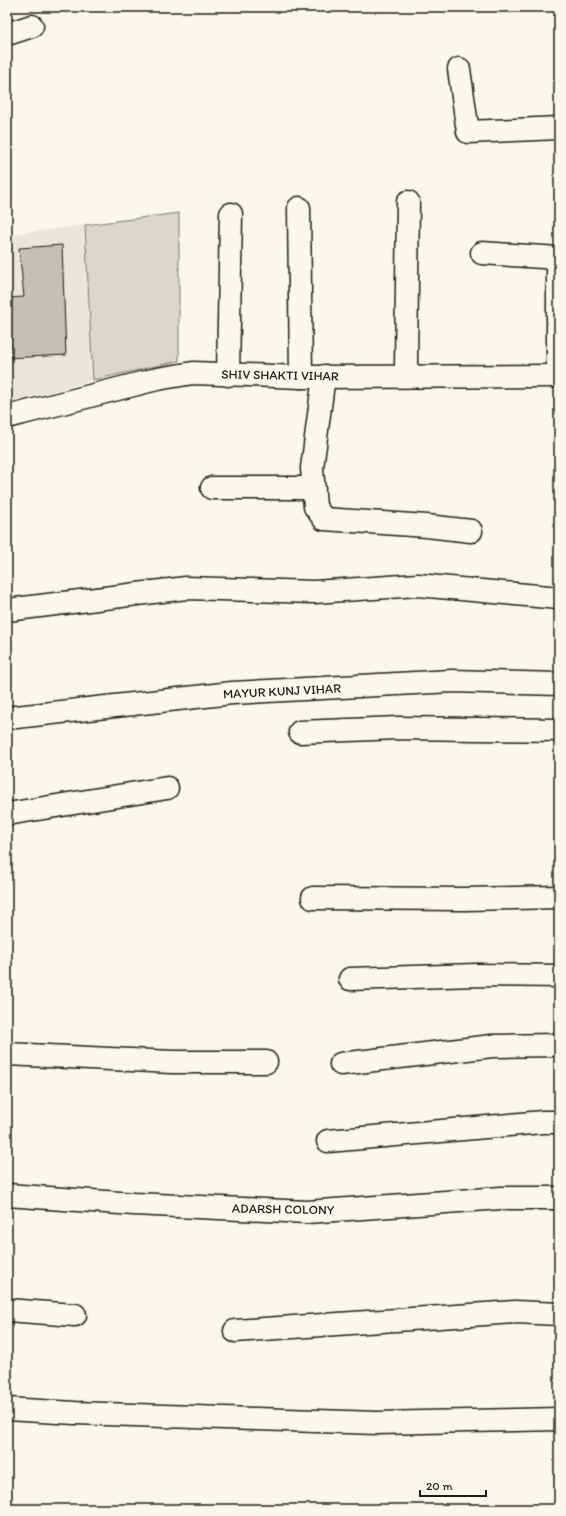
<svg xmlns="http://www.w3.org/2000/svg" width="566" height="1516" viewBox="0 0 566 1516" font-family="Itim,sans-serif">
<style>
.built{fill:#eae6dc}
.green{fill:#dad7ce;stroke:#7b7a75}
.building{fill:#c3c0b8;stroke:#1c1c1c}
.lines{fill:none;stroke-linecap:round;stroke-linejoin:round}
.street-casing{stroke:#1c1c1c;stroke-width:25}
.secondary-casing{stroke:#1c1c1c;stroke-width:25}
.street{stroke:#fbf7ec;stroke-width:22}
.secondary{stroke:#fbf7ec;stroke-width:22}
.labels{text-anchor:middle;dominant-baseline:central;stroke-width:4;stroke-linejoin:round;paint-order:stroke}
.street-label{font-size:13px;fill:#1c1c1c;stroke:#fbf7ec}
</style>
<rect width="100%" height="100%" fill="#fbf7ec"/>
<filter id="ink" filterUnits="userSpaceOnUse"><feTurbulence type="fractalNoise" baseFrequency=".025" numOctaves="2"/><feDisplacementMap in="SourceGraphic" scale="8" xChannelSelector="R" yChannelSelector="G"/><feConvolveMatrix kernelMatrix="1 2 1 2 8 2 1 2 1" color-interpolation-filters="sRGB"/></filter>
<g filter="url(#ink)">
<path class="built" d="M179 213V361L93 380 10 404 7 345V235Z"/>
<path class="green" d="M179 213V361L93 380 85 225Z"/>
<path class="building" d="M62 245 66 355 8 358 7 298 24 297 19 248Z"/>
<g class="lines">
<g class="street-casing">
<path id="street" d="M7 34 32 26
M459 69 468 132 559 128
M408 202 406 365 410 376
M299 208 301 377
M482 253 558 258V376
M228 375 231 214
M324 376 312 468 315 507 324 519 427 526 471 531
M212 488H314
M7 610 186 588 314 592 418 585 559 598
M7 718 232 693 452 681 559 684
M300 732 398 728 559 730
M7 814 167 788
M313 898 465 899 559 897
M350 979 476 975 559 976
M7 1054 172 1062H266
M341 1064 492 1046 559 1045
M328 1141 543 1122H559
M7 1195 134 1204 307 1212 501 1198H559
M7 1310 75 1315
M235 1331 515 1312 559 1314
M7 1409 75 1413 377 1423 559 1419"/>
</g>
<g class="secondary-casing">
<path id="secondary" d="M7 417 157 379 193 373 301 377 559 376"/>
</g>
<use href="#street" class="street"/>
<use href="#secondary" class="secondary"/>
</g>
</g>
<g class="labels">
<g class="street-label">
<text transform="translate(280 375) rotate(1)">SHIV SHAKTI VIHAR</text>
<text transform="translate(282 691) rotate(-3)">MAYUR KUNJ VIHAR</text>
<text transform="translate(283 1209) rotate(1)">ADARSH COLONY</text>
</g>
</g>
<rect width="566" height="1516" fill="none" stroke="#fbf7ec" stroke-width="24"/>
<rect x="12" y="12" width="542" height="1492" fill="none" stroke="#1c1c1c" stroke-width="1.5" filter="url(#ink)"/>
<path d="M420 1490v6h66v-6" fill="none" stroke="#1c1c1c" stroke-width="2"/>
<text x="426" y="1490" font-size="12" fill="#1c1c1c" stroke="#fbf7ec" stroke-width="3" paint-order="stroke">20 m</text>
</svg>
